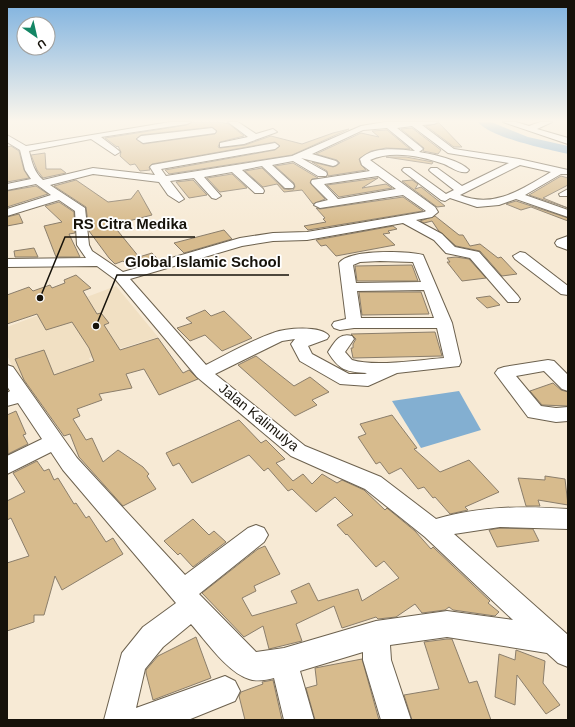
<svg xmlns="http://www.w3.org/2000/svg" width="575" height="727" viewBox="0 0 575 727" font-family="Helvetica,sans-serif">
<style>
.built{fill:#f1e0c3}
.water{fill:#83afd1}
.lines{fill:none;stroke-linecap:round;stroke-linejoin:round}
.river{fill:#83afd1;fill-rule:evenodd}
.building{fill:#d7bb8d;stroke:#8b7e6b;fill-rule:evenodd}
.minor-casing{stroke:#6c614e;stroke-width:2}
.minor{fill:#fff;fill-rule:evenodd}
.labels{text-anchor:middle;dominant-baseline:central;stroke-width:3.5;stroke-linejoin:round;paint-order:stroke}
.street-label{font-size:14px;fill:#16120a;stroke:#fff}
.leader{fill:none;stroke:#16120a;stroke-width:1.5}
.callout-dot{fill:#16120a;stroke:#fff;stroke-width:1.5}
.callout-label{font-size:15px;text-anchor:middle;font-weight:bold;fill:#16120a;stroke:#fff;stroke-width:3.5;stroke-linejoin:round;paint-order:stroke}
</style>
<rect width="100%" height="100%" fill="#f7ead5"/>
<path class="built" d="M116 286 158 337 89 358 100 385 32 408 7 355V327Z"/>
<path class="water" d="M459 391 481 430 421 448 392 401Z"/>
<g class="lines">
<path class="river" d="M478 122H491L528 137 568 146V154C547 149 491 138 478 122Z"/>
</g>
<path class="building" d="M192 122H220L229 124 244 136 220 142 218 147 220 148 245 145 271 136 302 144 333 133 349 129 292 155 169 174 165 170 275 150 280 146 275 142 152 164 149 167 150 170 140 171 135 164 130 165 120 156 121 152 118 146 117 147 105 138 187 125ZM212 127 217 131 215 134 143 144 136 139 141 135Z
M439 123 462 147H454L426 126Z
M412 128 441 150 438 154 423 151 424 148 401 129Z
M387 130 410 149 386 148 371 151 359 159 361 165 366 170 328 176 327 171 312 162 333 167 336 166 340 163 337 160 316 154 361 133 379 137 372 131Z
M11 146 19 151 24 170 29 178 7 182V147Z
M45 153 46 169H61L66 173 43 178 37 170 31 155Z
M386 157H406L433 162 432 164Z
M293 163 318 178 312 179 310 183 325 199 313 204 302 190 284 192 277 184 263 187 245 171 262 168 284 189 293 190 295 187 294 183 275 166Z
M232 174 247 188 220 192 207 178Z
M561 176 568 178V185L543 198 568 208 529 195Z
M378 178 362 188 386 184 392 188 339 197 327 185Z
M76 180 108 202 131 199 138 190 152 215 113 225 139 257 152 253 159 260 130 268 123 261 115 264 109 258 89 231 86 207 54 186Z
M193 180 207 195 189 198 176 182Z
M412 180 418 184 415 189 421 187 445 206 437 207 402 181Z
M36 186 48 194 7 207V191Z
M403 197 423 211 308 230 304 226 326 222 323 219 325 218 316 208 320 209Z
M516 201 568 218V221L531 207 521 210 506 204Z
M59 202 74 212 75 233 69 234 80 257H56L44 226 62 222 45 206Z
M19 214 23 223 7 226V217Z
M435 216 459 235H463L470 246 480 244 498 258 501 257 517 274 502 276 480 251 456 246 438 230 432 221 424 223 420 221Z
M393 226 397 229 388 231 390 233 383 234 395 245 336 256 326 245 321 246 316 240Z
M224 230 232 239 184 253 174 243Z
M34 248 38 257H15L14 251Z
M456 257 469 259 486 278 462 281 447 262H450L447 258Z
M412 265 418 281H357L355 266Z
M76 275 91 288 83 291 97 314 101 313 109 323 104 325 120 350 158 338 183 373 189 370 198 379 159 395 144 369 126 374 132 388 99 394 102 400 77 409 80 416 73 419 86 440 92 438 103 462 118 450 143 467 149 474 147 476 156 489 123 506 79 457 70 434 64 436 24 380 15 359 44 350 54 375 94 361 89 348 72 322 46 330 37 314 7 324V295L29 287 33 291 50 285 52 288 65 283 64 280Z
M359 292H421L429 314 362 315Z
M490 296 500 305 487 308 476 298Z
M205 310 211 316 224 311 252 338 222 351 205 335 190 341 177 328 192 323 186 318Z
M435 332 442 356 353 358 351 348H353V344L356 339 351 334Z
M256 356 294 386 310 377 329 392 312 400 317 405 295 416 238 365Z
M553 383 561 390 568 392V406L542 405 530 391Z
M16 411 26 434 23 435 28 444 8 454 7 415Z
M392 415 417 448 414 449 440 472 469 460 499 492 465 507 468 510 450 514 435 497 433 498 424 487 418 489 401 468 389 474 380 462 376 464 358 437 366 434 360 424Z
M239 420 261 443 266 440 285 459 276 463 293 481 303 474 312 484 322 474 337 483 342 480 364 490 385 510 387 508 415 531 431 549 433 547 490 601 488 603 499 612 495 616 453 610 449 607 445 610 422 613 415 604 396 617 378 619 376 617 342 628 334 606 296 624 302 641 269 649 263 626 244 637 202 593 258 549 265 546 280 574 254 586 256 591 242 598 252 616 297 603 291 591 309 583 318 601 358 589 362 601 399 578 384 561 376 567 347 534 346 535 337 525 353 515 335 497 316 512 292 489 288 491 268 468 264 471 249 455 192 483 179 463 173 466 166 453Z
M37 461 44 471 49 469 54 480 58 478 74 504 76 503 86 518 89 516 106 542 113 538 123 554 62 590 55 576 44 615H34V622L7 631V563L29 556 11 518 7 520V501L25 492 13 473Z
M545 476 565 479 568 505 538 500 540 506H526L518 478 545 480Z
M193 519 209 535 214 531 226 542 193 567 180 553 178 555 164 541Z
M500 528 533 529 539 541 497 547 489 530Z
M196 637 211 678 153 700 146 673V670L158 656Z
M447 639H452L469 683 477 681 491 720H412L404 695 439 689 424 642Z
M516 650 545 661 543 683 560 705 546 714 517 675 515 705 495 697 499 654 515 660Z
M362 659 379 720H315L306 688 317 685 315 668Z
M273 680 282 720H245L239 696 241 692 263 684 262 682Z"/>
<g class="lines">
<g class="minor-casing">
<path id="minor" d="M170 122H191L187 124 101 137 118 150 120 152 115 155 91 139 29 151C32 163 34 172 43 180L93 168 155 175 150 167 152 165 275 143 279 146 275 149 161 169 166 176 292 156 361 126 385 122H438L434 124 422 125 454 149 519 159 568 170V174H561L525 195 568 210V217L516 199 499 205 477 207 450 198 445 201 441 200 404 172 402 170 404 168H410L446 194 454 190 431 172 429 170 431 168H437L462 186 509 163 448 153 412 126 397 128 421 147 423 149 419 152C432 154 460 160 469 170L467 172C460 174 451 167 444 164 421 156 392 150 370 160L435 207 438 212 432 217 416 220 442 234 455 247 479 252 518 296 520 299 518 302H508L470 258 446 253 434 240 403 223 307 240 273 241 242 246 130 279 206 365C228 354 250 341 273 333 285 328 321 325 329 336L327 339 308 346 312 354 349 374H365L367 373C346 372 339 370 328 352 334 343 339 332 352 336L354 339 345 352 352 360C375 367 419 360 444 358L437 328H354L340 330 334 328 332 325 334 322 346 319 339 263C349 249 407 251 423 255L452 323 461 362 459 366 397 373 368 386 340 384 300 361 291 344 295 339 282 341 215 374 305 446 381 477 436 519C480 506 523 506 568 509V529L500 527 454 534 568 635V667L558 663 547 653 447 637 390 645 391 660 411 720H381L363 660V652L300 671 314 720H284L274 678C266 680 257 682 249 679 228 673 206 641 191 624L163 647 145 669 136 708 225 676 235 681 240 691 235 701 188 720H104L122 653 143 627 176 603 63 470 51 452 7 474V456L42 439 18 403 7 406V393L10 391 7 386V365L13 367 77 458 185 575 248 528 256 525 264 528 268 535 264 542 199 594 256 652 284 648 376 621 447 611 513 620 425 537 365 489 291 456 197 377 116 280 97 266 7 267V259L86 258 77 245 75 211 59 200 7 216V209L51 195 36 184 7 190V184L31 179 25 170 20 150 7 142V135L26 146ZM387 128 415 151C398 149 373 146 360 159L362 165 370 171 312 180 311 182 312 184 328 200 316 203 314 205 320 208 403 195 426 211 424 212 307 232 273 233 240 238 123 272 92 251 89 245 85 208 50 185 93 174 159 182 168 195 179 202 184 199 170 181 194 178 212 198 216 199 221 196 204 177 232 172 255 193H263L264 191 263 189 242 170 262 166 285 188H293L294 186 293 184 272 165 293 161 318 176H326L327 174 326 172 301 158 333 166 336 165 338 163 336 161 312 154 363 130ZM520 165 551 172C522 189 494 209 460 195ZM378 176 396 189 338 199 324 184ZM380 261 413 262 421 282 356 283 353 265 360 262ZM424 290 434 318H361L357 291Z
M228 122H238L256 134 273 129 277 132 244 144 220 147V143L248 137Z
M503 122H516L529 126 540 122H552L537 129 568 138V144Z
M212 128 216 131 215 133 143 143 137 139 141 136Z
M568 189V196H560L559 194Z
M568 236V250L557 246 555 243 557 240Z
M520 252 525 253 568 286V295L561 294 515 259 513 256Z
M548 360 554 361 568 375V391L562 389 544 371 516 376 541 406 556 408 568 407V421L556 422 528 417 495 373 498 369 504 367Z"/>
</g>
<use href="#minor" class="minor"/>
</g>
<linearGradient id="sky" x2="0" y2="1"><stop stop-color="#7fb2df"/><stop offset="0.54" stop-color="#fbf6ec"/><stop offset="1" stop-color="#fbf6ec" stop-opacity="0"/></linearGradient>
<rect width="575" height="224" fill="url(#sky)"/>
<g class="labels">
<g class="street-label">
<text transform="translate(259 417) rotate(39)">Jalan Kalimulya</text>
</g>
</g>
<path class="leader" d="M40 298L65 237H195M96 326L117 275H289"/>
<g class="callout-dot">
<circle cx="40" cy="298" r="4"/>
<circle cx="96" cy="326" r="4"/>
</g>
<g class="callout-label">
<text x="130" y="229">RS Citra Medika</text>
<text x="203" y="267">Global Islamic School</text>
</g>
<rect width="575" height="727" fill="none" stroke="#16120a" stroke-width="16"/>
<g transform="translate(36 36) rotate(146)"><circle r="19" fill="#ffffff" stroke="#a2a09d"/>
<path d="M0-3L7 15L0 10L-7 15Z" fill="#148665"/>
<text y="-6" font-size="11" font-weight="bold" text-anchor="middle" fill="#16120a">U</text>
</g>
</svg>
